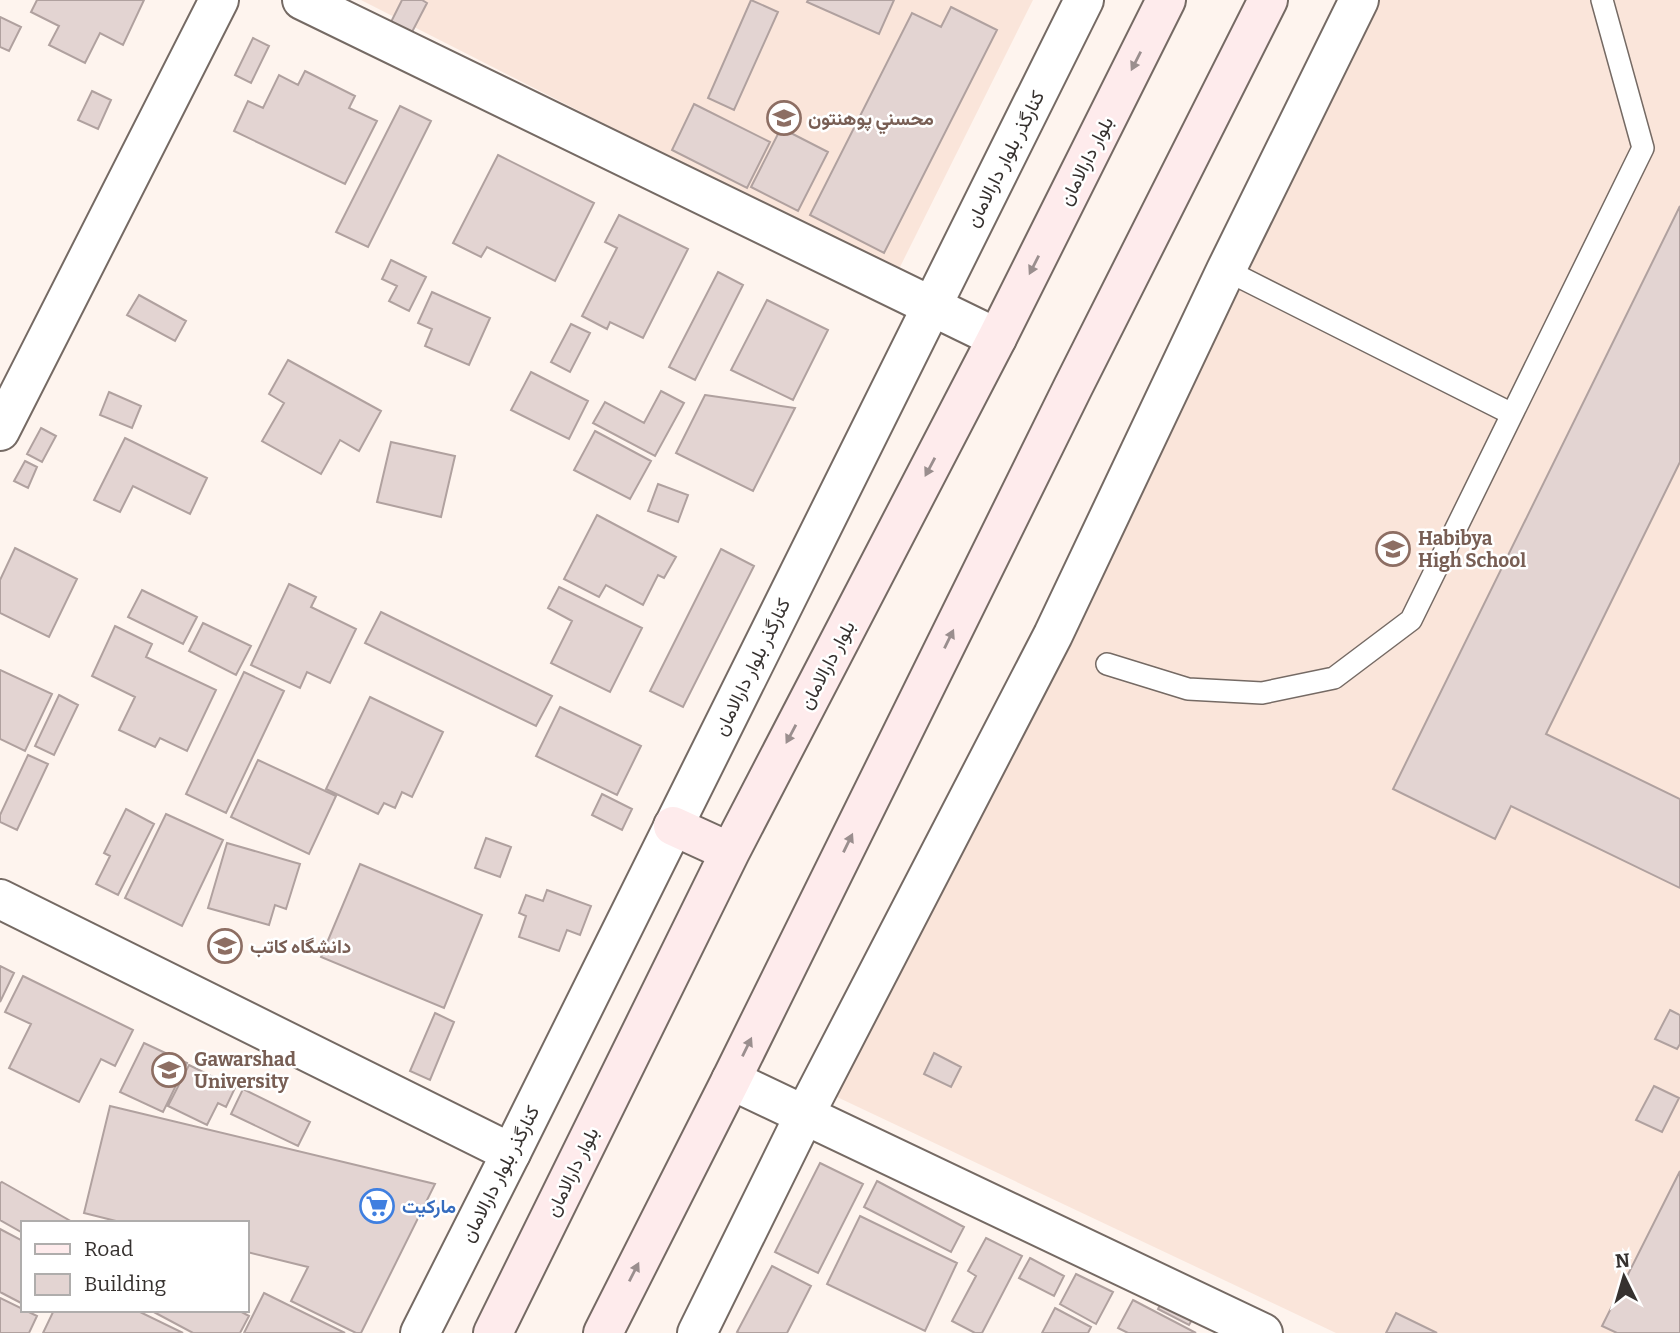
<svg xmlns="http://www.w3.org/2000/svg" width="1680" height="1333" viewBox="0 0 1680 1333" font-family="Bitter,Vazirmatn,serif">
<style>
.built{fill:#fae5da}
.building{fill:#e3d4d2;stroke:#b0a19f;stroke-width:2}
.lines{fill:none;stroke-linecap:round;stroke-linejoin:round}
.service-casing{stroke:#756a64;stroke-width:24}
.minor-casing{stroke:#756a64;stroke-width:42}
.tertiary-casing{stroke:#756a64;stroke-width:42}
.secondary-casing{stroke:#756a64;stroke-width:42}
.service{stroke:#fff;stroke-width:21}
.minor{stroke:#fff;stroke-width:38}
.tertiary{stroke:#fff;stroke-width:38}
.secondary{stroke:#feebec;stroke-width:38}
.oneway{fill:#9a8e8e}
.labels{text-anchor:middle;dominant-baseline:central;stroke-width:5;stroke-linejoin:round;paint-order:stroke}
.education-label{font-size:19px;font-weight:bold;fill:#785e54;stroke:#fff;text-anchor:start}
.street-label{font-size:19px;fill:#36312f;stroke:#fff}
.shop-label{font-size:19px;font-weight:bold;fill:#366cbe;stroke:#fff;text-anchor:start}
</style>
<rect width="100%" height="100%" fill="#fef4ee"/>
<path class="built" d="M361 0H1033L893 281 772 209Z
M1376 0H1680V1333H1336L837 1097Z"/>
<path class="building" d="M37 0H144L123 45 100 33 85 63 49 45 59 26 31 12Z
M402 0H422L427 3 412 32 391 22Z
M751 0 778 12 734 110 708 98Z
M808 0H894L879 34 807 2Z
M951 7 997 30 884 253 810 215 912 13 941 27Z
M0 17 21 27 9 51 0 47Z
M253 38 269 46 251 83 235 75Z
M305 71 355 96 349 108 377 121 345 184 234 131 248 101 263 108 279 75 298 85Z
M92 91 111 100 98 129 78 120Z
M694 104 770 142 747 188 672 150Z
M400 106 431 121 368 247 336 232Z
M781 128 828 152 798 211 751 187Z
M498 155 594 203 555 281 487 247 481 257 453 243Z
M1680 206V462L1546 734 1680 799V888L1511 806 1495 839 1393 789Z
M619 215 688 249 643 338 610 322 607 329 582 316 617 248 605 242Z
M391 260 426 277 409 311 389 301 397 286 382 279Z
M718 272 743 285 695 380 669 367Z
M432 292 490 318 469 365 425 346 432 329 418 323Z
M139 295 186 321 175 341 127 315Z
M767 300 828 330 793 400 731 370Z
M571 324 590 333 570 372 551 362Z
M288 360 381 411 359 451 340 440 321 474 262 441 284 403 269 394Z
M531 372 588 401 569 439 511 410Z
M661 391 684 403 655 456 593 423 605 402 644 423Z
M109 392 141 406 132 428 100 415Z
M705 395 795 408 753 491 676 453Z
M41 428 56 436 42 462 27 454Z
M595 431 651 461 630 499 574 470Z
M125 438 207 478 190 514 133 486 120 512 94 500Z
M391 442 455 456 441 517 377 502Z
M25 461 37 467 28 488 14 481Z
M658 484 688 495 678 522 648 511Z
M597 515 676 557 664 578 658 575 643 605 606 585 599 597 564 579Z
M15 548 77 579 49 637 0 613V580Z
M721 549 754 566 683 707 650 691Z
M289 584 316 597 311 607 356 629 330 683 307 672 300 688 251 665Z
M559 587 642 628 610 692 551 663 572 621 548 608Z
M142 590 197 617 183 644 128 617Z
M381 612 552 696 536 726 365 643Z
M203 623 251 646 236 675 189 651Z
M115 626 152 644 146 657 216 690 187 751 160 738 155 747 119 730 135 697 92 676Z
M0 670 52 694 25 751 0 739Z
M244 672 284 691 226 813 186 794Z
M59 695 78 705 54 755 35 746Z
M370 697 443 732 412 797 402 792 395 808 384 803 378 814 326 789Z
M560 707 641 746 617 795 536 756Z
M28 755 48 764 17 830 0 822V815Z
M258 760 336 796 309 854 231 817Z
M602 794 632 809 622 830 592 815Z
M126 809 154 824 118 895 96 884 110 856 104 853Z
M166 814 223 840 182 926 125 898Z
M486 838 511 847 500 877 475 868Z
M227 843 300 864 286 909 275 905 269 925 208 908Z
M360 864 482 915 444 1008 321 957Z
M547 890 591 906 580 935 567 930 559 951 519 937 526 916 519 913 526 895 543 901Z
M0 966 14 973 0 1002Z
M23 976 133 1030 115 1066 101 1059 79 1102 9 1068 31 1024 5 1012Z
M1670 1010 1680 1015V1044L1677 1049 1655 1039Z
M435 1013 454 1022 430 1080 410 1071Z
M144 1043 187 1063 163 1112 120 1092Z
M934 1053 961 1067 951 1087 924 1074Z
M189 1065 235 1088 226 1107 218 1103 207 1125 168 1106Z
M1654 1086 1679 1098 1662 1132 1636 1120Z
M243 1089 310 1122 298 1146 231 1114Z
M110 1106 435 1184 361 1333H356L291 1301 308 1267 247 1252V1223H124L84 1213Z
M820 1163 863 1184 818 1273 775 1252Z
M1680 1171V1333H1617L1602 1326Z
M877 1181 964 1227 951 1252 864 1207Z
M2 1182 74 1223H23V1233L0 1220V1183Z
M860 1216 957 1263 925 1331 827 1284Z
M0 1229 23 1241V1304L0 1292Z
M986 1238 1022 1256 982 1333H975L952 1321 976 1276 968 1271Z
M1030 1258 1064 1276 1054 1296 1019 1278Z
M772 1266 811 1286 787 1333H739L737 1332Z
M1076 1274 1113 1292 1096 1324 1060 1304Z
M264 1293 345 1333H244Z
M1164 1297 1196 1313 1189 1325 1158 1309Z
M0 1298 37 1316 29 1333H0Z
M1133 1300 1196 1333H1128L1118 1328Z
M1055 1308 1091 1327 1088 1333H1042Z
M54 1310H136L183 1333H43Z
M150 1310H238L249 1316 240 1333H193Z
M1396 1313 1437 1333H1386Z"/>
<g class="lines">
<g class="service-casing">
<path id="service" d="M1226 270 1512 414
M1107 664 1188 689 1262 693 1334 678 1411 620 1643 148 1602 0"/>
</g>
<g class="minor-casing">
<path id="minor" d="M302 0 997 338
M0 431 219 0
M0 899 511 1153
M731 1080 1263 1333"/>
</g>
<g class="tertiary-casing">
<path id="tertiary" d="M420 1333 511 1153 1084 0
M697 1333 805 1114 1053 635 1226 270 1359 0"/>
</g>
<g class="secondary-casing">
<path id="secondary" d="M673 826 730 852
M493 1333 730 852 997 338 1166 0
M603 1333 731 1080 1073 387 1268 0"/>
</g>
<use href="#service" class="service"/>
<use href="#minor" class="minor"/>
<use href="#tertiary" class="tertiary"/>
<use href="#secondary" class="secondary"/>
</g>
<defs><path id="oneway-solid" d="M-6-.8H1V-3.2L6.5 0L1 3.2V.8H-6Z" transform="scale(1.75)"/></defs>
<g class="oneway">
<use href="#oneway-solid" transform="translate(1136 61) rotate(117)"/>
<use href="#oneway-solid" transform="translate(1034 265) rotate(117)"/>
<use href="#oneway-solid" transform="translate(930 467) rotate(118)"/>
<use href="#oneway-solid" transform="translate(949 639) rotate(-64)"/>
<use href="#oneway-solid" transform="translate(791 734) rotate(118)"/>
<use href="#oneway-solid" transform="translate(848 843) rotate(-64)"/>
<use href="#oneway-solid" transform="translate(747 1047) rotate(-64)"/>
<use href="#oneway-solid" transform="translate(634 1272) rotate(-63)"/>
</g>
<defs>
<g id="university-ring" transform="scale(1.75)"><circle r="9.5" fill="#fff" stroke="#8d6e63" stroke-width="1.5"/><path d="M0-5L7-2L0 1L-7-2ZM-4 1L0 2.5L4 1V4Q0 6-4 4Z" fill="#8d6e63"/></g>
<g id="school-ring" transform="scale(1.75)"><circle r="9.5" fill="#fff" stroke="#8d6e63" stroke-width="1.5"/><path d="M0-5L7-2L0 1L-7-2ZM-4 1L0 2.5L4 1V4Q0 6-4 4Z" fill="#8d6e63"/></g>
<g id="supermarket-ring" transform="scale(1.75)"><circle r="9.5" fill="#fff" stroke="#3f7fe0" stroke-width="1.5"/><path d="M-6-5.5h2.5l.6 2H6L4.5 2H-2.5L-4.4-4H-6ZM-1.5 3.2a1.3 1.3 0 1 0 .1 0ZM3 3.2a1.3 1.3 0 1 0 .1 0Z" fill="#3f7fe0"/></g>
</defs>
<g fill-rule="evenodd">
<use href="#university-ring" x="784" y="118"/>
<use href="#school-ring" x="1393" y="549"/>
<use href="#university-ring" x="225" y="946"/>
<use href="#university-ring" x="169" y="1070"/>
<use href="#supermarket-ring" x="377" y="1206"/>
</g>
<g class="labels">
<g class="education-label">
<text x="808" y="118">محسني پوهنتون</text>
<text x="1418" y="538">Habibya<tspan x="1418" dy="22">High School</tspan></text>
<text x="250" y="946">دانشگاه کاتب</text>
<text x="194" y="1059">Gawarshad<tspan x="194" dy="22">University</tspan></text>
</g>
<g class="street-label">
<text transform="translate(1005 159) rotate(-63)">کنارگذر بلوار دارالامان</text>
<text transform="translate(1086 161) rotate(-63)">بلوار دارالامان</text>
<text transform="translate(827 665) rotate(-62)">بلوار دارالامان</text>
<text transform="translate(752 667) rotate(-64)">کنارگذر بلوار دارالامان</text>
<text transform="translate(572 1172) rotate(-64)">بلوار دارالامان</text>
<text transform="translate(500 1174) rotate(-63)">کنارگذر بلوار دارالامان</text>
</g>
<g class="shop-label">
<text x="402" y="1206">مارکیت</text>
</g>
</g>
<rect x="21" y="1221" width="228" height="91" fill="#ffffff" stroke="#afadac" stroke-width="2"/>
<rect x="35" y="1244" width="35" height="10" fill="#feebec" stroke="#afadac" stroke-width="2"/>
<text x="84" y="1256" font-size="21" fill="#36312f">Road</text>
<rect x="35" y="1274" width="35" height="21" fill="#e3d4d2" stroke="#afadac" stroke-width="2"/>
<text x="84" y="1291" font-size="21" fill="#36312f">Building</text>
<g transform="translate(1624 1277) rotate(355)" stroke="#ffffff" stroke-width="5" paint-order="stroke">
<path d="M0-5L12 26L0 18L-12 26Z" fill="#36312f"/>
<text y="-10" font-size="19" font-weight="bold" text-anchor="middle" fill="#36312f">N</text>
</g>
</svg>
